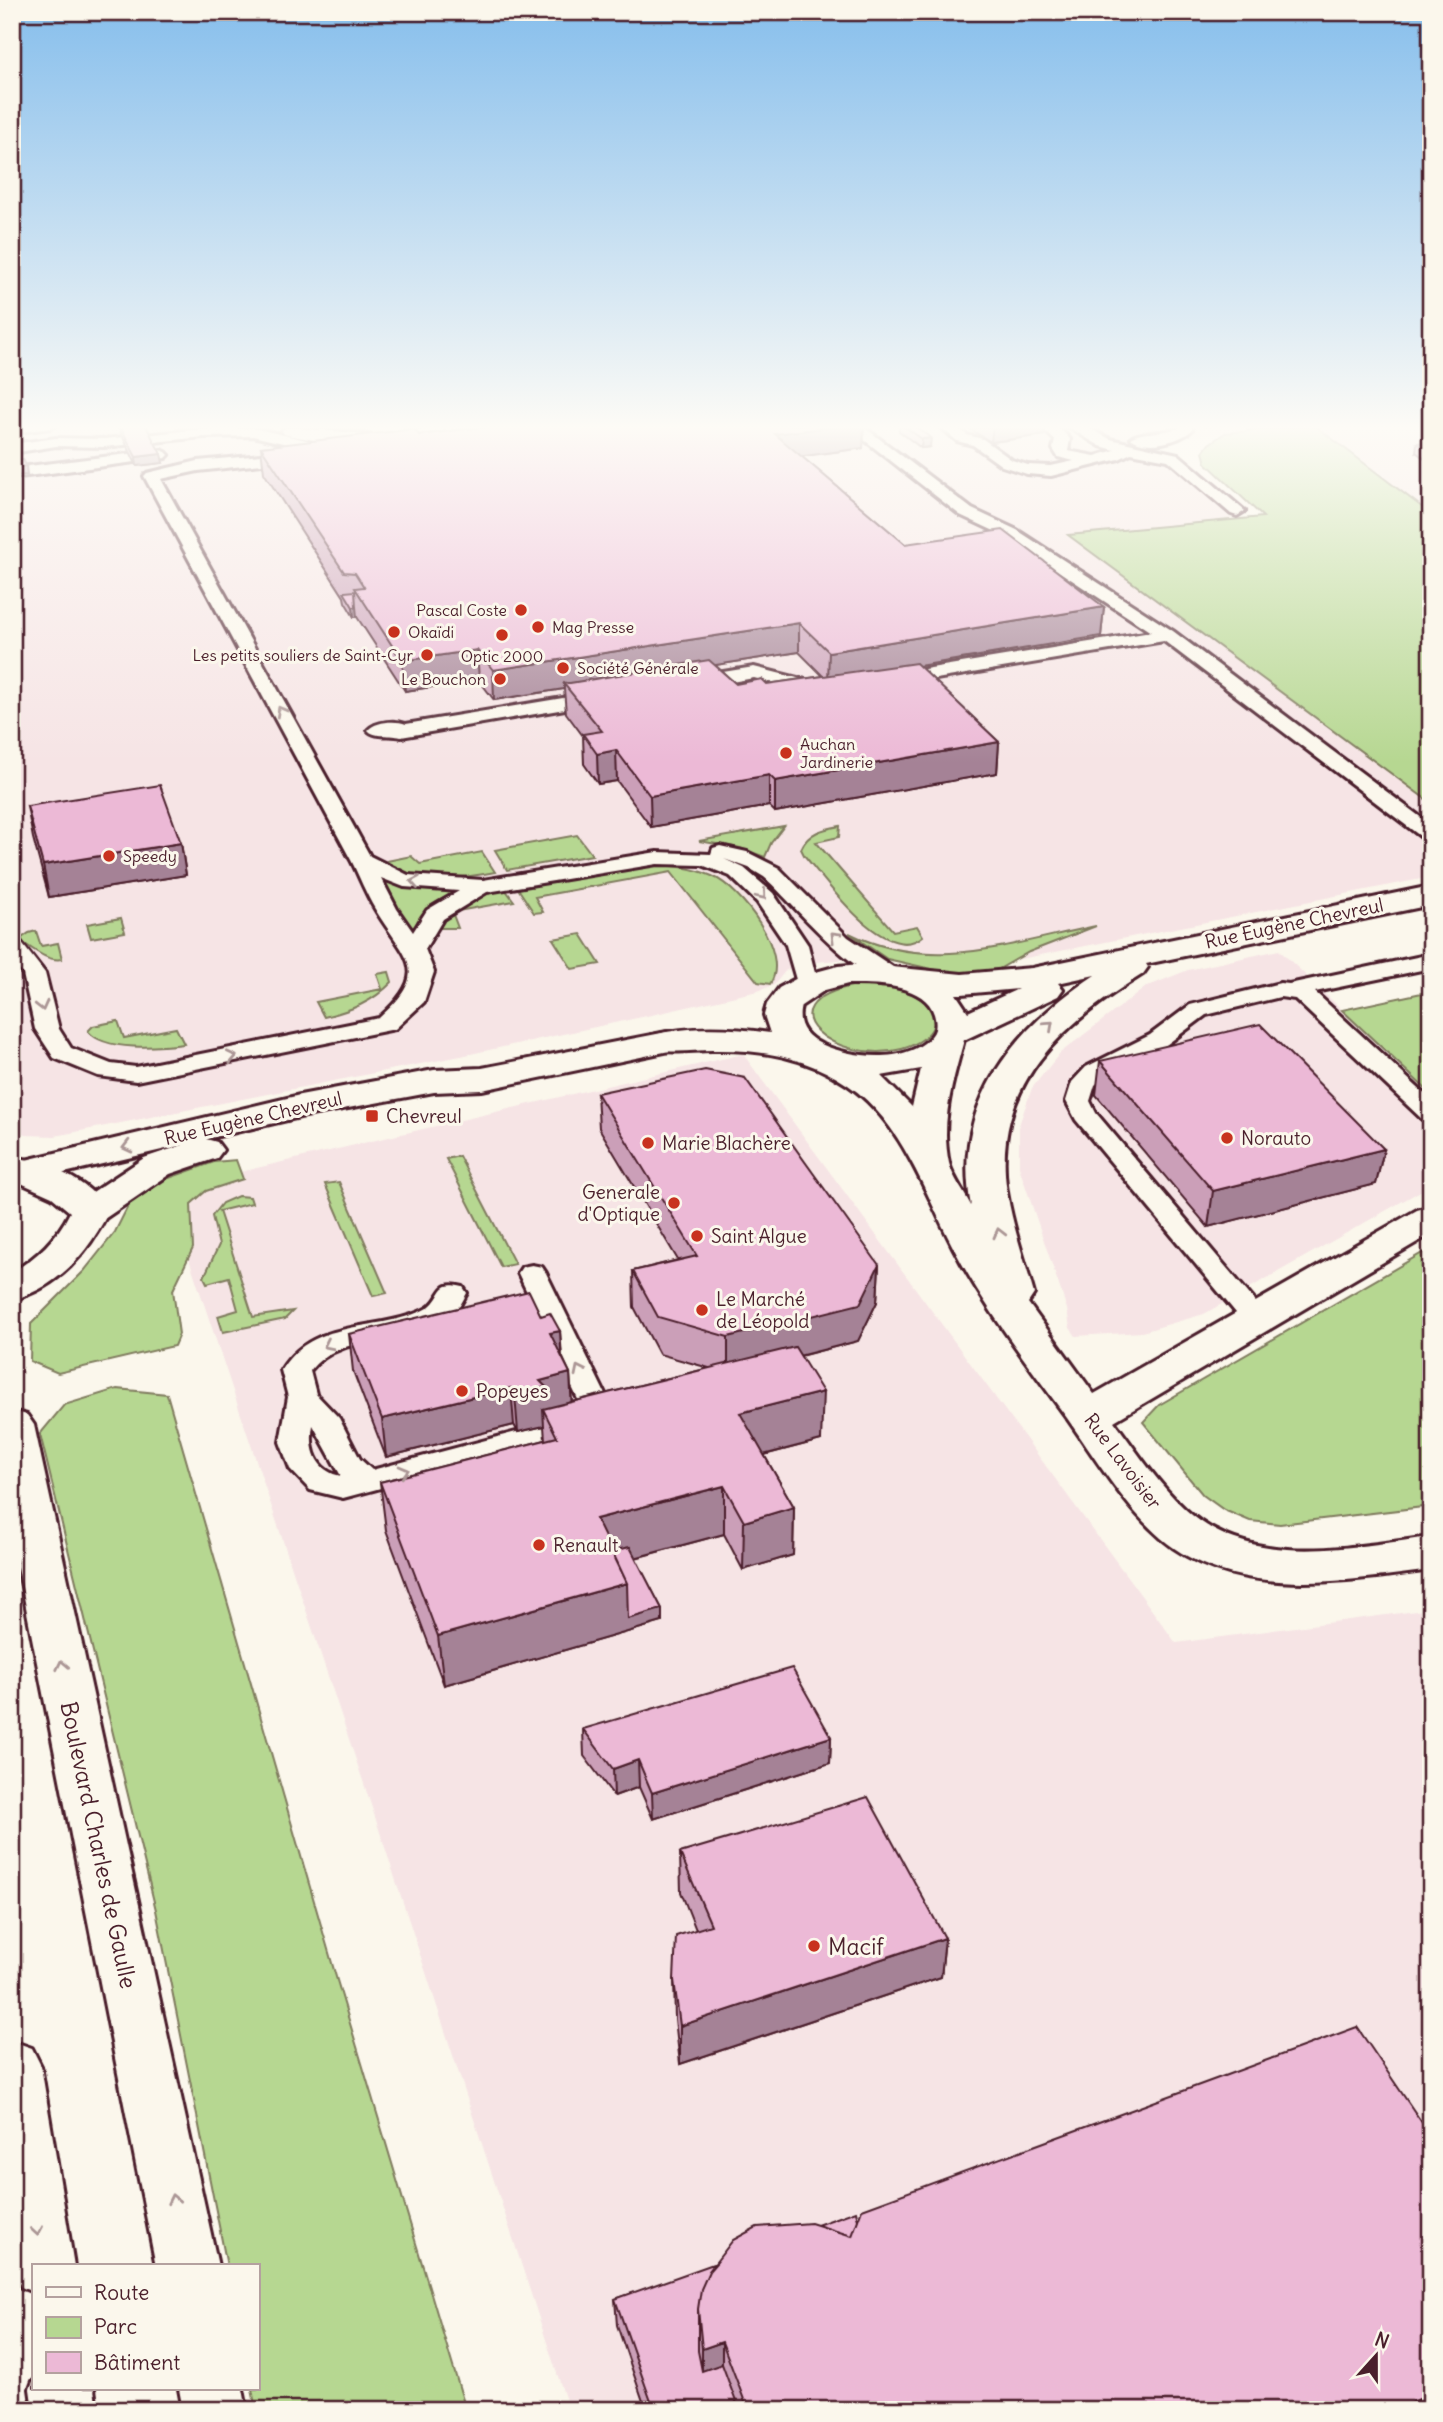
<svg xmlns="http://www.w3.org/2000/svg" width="1443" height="2422" viewBox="0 0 1443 2422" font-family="Delius,sans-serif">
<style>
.built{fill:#f6e4e5}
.green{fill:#b6d791;stroke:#807b5e;stroke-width:2}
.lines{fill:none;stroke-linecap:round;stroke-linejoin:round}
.lane-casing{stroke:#4a1f2b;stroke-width:6}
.street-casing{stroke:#4a1f2b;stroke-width:6}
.secondary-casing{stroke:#4a1f2b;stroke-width:6}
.primary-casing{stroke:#4a1f2b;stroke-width:6}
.lane{fill:#fbf7ec;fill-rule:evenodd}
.street{fill:#fbf7ec;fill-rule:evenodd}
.secondary{fill:#fbf7ec;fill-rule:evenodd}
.primary{fill:#fbf7ec;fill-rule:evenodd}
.wall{fill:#cb9fb8;stroke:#4a1f2b;stroke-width:2;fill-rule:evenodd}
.shaded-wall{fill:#a58296;stroke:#4a1f2b;stroke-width:2}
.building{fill:#ecb9d6;stroke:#4a1f2b;stroke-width:2}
.oneway{stroke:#ab9695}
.poi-dot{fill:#c8321e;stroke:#fbf7ec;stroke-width:2.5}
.labels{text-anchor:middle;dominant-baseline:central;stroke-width:6;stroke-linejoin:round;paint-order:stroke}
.far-poi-label{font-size:16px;fill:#4a1f2b;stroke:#fbf7ec;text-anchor:start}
.street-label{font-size:19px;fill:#4a1f2b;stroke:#fbf7ec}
.poi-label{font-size:19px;fill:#4a1f2b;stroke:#fbf7ec;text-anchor:start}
.near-street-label{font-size:23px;fill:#4a1f2b;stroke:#fbf7ec}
.near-poi-label{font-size:23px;fill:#4a1f2b;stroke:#fbf7ec;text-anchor:start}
</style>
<rect width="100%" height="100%" fill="#fbf7ec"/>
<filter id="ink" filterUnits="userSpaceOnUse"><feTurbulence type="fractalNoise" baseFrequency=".0143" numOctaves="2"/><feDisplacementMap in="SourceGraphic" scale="14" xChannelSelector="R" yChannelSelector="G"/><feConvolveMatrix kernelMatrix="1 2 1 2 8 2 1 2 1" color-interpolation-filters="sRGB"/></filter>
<g filter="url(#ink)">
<path class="built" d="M12 424H1056L1064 432 1093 447 1168 462 1233 520 1069 535 1431 803V877L951 973 887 959H849L816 962 786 970 774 985 758 991 656 1014 461 1056 55 1136 25 1135 12 1118Z
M1082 424H1431V514L1314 425 1103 443Z
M1279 950 1431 1094V1185L1204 1314 1142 1332 1076 1336 1070 1328 1067 1309 1019 1167V1125L1032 1088 1060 1053 1146 987 1188 970Z
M743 1054 1176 1643 1431 1609V2410H569L377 1823 167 1193 223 1176Z"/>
<path class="green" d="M1314 425 1431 514V803L1068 535 1263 517 1206 463 1203 452 1209 444 1225 433Z
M784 826 771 843 765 857 740 848 699 841Z
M840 826 839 837 816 842 893 931 917 926 923 936C886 968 824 879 804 855L801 849C808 832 824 829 840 826Z
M577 835 592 855 507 870 495 850Z
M482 852 495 872C461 879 419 883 388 864L387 861 411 856 420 864Z
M638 865C663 864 689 866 712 876 741 888 791 954 770 984L758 982 671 872 535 897 543 912 534 913 517 887Z
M380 879 405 885 461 890C443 898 416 909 415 931L412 933Z
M505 889 514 901 452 912 458 928H438C443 904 484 893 505 889Z
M121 918 125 932 91 938 87 924Z
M1096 926 1029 952 999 969 977 973 945 972 887 959 849 933C931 974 1011 943 1096 926Z
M36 931 41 946 58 943 62 959C47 962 32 948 19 940L29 933Z
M581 934 600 964 572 969 553 939Z
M389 972 392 982C373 1002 350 1011 324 1017L316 1002 382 989 377 974Z
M856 985C876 985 896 985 914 995 950 1013 934 1040 902 1049 837 1066 757 1006 856 985Z
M1431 991V1094L1342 1010Z
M118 1021 124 1038 176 1028 184 1044C161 1047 104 1052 88 1031L93 1026Z
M459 1156 515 1264 501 1267 446 1159Z
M236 1160 243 1179 206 1191 191 1204 193 1248 173 1290 179 1334 174 1346 58 1373 30 1361 31 1324 84 1271 115 1232 129 1204 152 1184 214 1162Z
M339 1182 387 1293 373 1296 325 1184Z
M238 1196 250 1197 252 1203 219 1211 253 1317 293 1311 285 1319 223 1332 218 1316 238 1310 229 1277 207 1283 204 1277 219 1245 212 1216 222 1203Z
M1431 1248V1506L1280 1524 1250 1521 1224 1510 1203 1495 1143 1422 1159 1405Z
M117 1389 167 1394 336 1977 466 2410H256L252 2389H257V2266H227L156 1910 40 1434 64 1405Z"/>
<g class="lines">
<g class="lane-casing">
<path id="lane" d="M57 424 50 428 12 433V425Z
M462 424H481C471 434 418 444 408 435L415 431Z
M844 424H860L972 509 1017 530 1173 631 1431 825V841L1424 839 1164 641 894 686 888 684 885 680 894 674 1151 632 1005 536 960 515Z
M937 424H953L967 435 983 439 1012 460 1028 465 1051 466 1074 461 1058 457 1053 449 1055 440 1037 424C1052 424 1060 427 1070 439L1068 451 1095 456 1115 450 1100 446 1063 424H1081L1110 439 1178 454 1245 511 1237 516 1231 514 1168 460 1131 453 1119 459 1051 476 1027 474 1002 466 973 445 957 441Z
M1179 424H1193L1192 430C1180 442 1145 450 1131 438 1140 431 1164 434 1178 428Z
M289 427C305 429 377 433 383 439 371 450 302 439 284 434L282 431 284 428Z
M253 428 311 441 316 450 299 460 198 471 161 479 370 856 408 875 483 880 657 852 711 854 713 848 720 846 747 852 779 868 848 937 899 971 902 976 899 981C862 990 792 901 764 877L749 868 724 859 744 868 773 893 808 945 818 985 815 990H799L786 945 757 902 730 876 702 865 657 864 487 892 443 919 425 949 434 972 424 1002 395 1029 136 1081 98 1076 54 1058 35 1029 23 974 12 961V939L20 941 45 973 59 1029 71 1048 111 1064 136 1067 379 1018C434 970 404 958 375 909 366 894 359 876 351 860L144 476 147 473 198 461 302 451 300 447 253 436 203 437 104 447 56 446 12 453V444L56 438 104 439 203 429ZM381 878 404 887 459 891 427 910 413 932 397 909Z
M161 450 166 452 169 455 166 458 12 478V468Z
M754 667 829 686 831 690 822 696 754 678 692 689 683 683 692 677Z
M599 692 606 694 608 698 606 702 401 737C391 734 374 738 368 730 376 721 396 720 406 724Z
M1431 954V968L1315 992 1431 1100V1121L1422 1119 1295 999 1280 997 1206 1015 1166 1045 1104 1077 1095 1085 1090 1101 1096 1113 1270 1319 1266 1325 1256 1328 1246 1325 1076 1120 1066 1101 1072 1082 1086 1067 1150 1035 1190 1005 1280 983 1289 984Z
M532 1265 542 1267 546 1273 613 1410 602 1429 343 1498 310 1490 290 1469 280 1442 288 1397 281 1370C311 1322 363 1331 411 1315 417 1313 425 1310 430 1306 444 1294 438 1280 463 1287L467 1293C462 1302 456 1314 448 1320 407 1348 342 1329 310 1371L316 1394 339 1418 360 1459 372 1470 581 1415 583 1410 518 1273 522 1267ZM313 1425 341 1476C315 1471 309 1448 313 1425Z"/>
</g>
<g class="street-casing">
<path id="street" d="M1431 886V905L1146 964 1148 967 1143 974C1064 1023 994 1082 1006 1185 1011 1222 1024 1258 1034 1294L1028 1303 1094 1394 1417 1210 1431 1206V1234L1114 1421C1138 1453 1161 1489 1192 1515 1257 1569 1355 1546 1431 1537V1570C1344 1581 1235 1601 1161 1538 1123 1505 1096 1459 1067 1418 1027 1363 984 1307 953 1247 924 1191 902 1122 848 1085 807 1057 761 1049 712 1050 693 1050 673 1054 655 1049L650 1042 655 1035C691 1025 733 1028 770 1033L764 1015 767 1004 779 988 801 976 838 966 861 964 962 974 1032 968ZM1095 975C1015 1028 951 1103 971 1206 965 1193 952 1177 949 1163 940 1122 953 1080 964 1040L1058 996 1063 989 1058 983ZM848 984C873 984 925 983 934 1014 936 1021 937 1029 932 1035 909 1065 851 1058 821 1044 805 1036 796 1024 801 1006L825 990ZM1018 989 968 1012 956 994H962ZM921 1069 912 1107 881 1076Z"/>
</g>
<g class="secondary-casing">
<path id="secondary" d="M667 1032 679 1035 684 1042 679 1049 482 1090 434 1092 300 1117 206 1139 217 1142 223 1150 217 1158 170 1174 104 1219 90 1223 76 1219 71 1211 76 1203 144 1158 183 1145 26 1182 12 1178 13 1163 300 1095 434 1070 482 1068Z"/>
</g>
<g class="primary-casing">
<path id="primary" d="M12 1156C50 1165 86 1178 109 1211 88 1253 59 1287 12 1300V1272C38 1257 57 1238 70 1212L52 1197 12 1179Z
M12 1411 27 1415 34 1425 218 2266H156L12 1536Z
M12 2041 32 2048 41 2066 74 2266H33V2292L21 2287 12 2266Z
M33 2381V2389H94L97 2410H33L30 2389Z
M179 2389H243L247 2410H183Z"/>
</g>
<use href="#lane" class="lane"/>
<use href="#street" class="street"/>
<use href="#secondary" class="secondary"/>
<use href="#primary" class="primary"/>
</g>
<path class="wall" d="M118 424H145L163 463 137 466 119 429Z
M505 424H864L863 448 801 456 905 544 1104 607 1101 636 919 666 999 742 997 773 775 812 769 806 651 827 617 781 598 784 584 764 583 736 566 713 564 689 494 700 479 680 405 691 357 617H354L345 602 344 597 264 473 261 447 419 435ZM799 652 823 676 767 684H736L715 665Z
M899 424H912L930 447 921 448 899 431Z
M962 424H1045L1044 435 991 442Z
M1421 424H1431L1428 429Z
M1431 442V459H1425L1416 452 1417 443Z
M27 806 181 843 186 875 49 897 33 838Z
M1100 1061 1384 1149 1376 1184 1208 1227 1096 1095Z
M597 1093 879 1265 877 1302 858 1341 800 1356 821 1440 764 1455 794 1507 793 1555 743 1570 724 1534 635 1558 662 1609V1622L444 1685 386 1530 380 1482 545 1440 544 1426 518 1432 514 1425 386 1457 353 1371 349 1334 541 1316 560 1331 562 1356 570 1373 572 1402 709 1368 659 1354 634 1307 633 1271 678 1260 599 1128Z
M583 1729 831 1737 830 1763 653 1819 639 1787 614 1796 584 1756Z
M680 1853 945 1938 941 1977 680 2064 675 2019 674 1980 696 1930 681 1892Z
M858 2220 1431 2410H646L617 2325 615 2299Z"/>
<path class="shaded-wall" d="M855 424H864L863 448 775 460V434Z
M1001 424H1045L1044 435 991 442 993 425Z
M1204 424H1228L1204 426Z
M931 438 930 447 921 448 922 439Z
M1427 450H1431V459H1425Z
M161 454 163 463 137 466 136 457Z
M26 466 27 475 15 476 13 467Z
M353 607H356L357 617H354Z
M1104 607 1101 636 828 681 829 652Z
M799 623V652L568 688 564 684V689L494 700 493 670Z
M477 650 479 680 405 691 402 661Z
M999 742 997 773 775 812V781Z
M616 750 617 781 598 784 597 754Z
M769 775V806L651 827 650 796Z
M181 843 186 875 49 897 43 865Z
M1384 1149 1376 1184 1208 1227 1213 1191Z
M879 1265 877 1302 858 1341 728 1374V1337Z
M560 1331 562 1368 550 1333Z
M570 1373 572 1411 543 1409 544 1426 518 1432 515 1395 540 1381Z
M511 1388 514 1425 386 1457 382 1419Z
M823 1392 821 1440 740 1461V1413Z
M724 1486V1534L604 1566 596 1519Z
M794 1507 793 1555 743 1570 744 1522Z
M627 1583 662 1609V1622L444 1685 438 1636Z
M831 1737 830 1763 653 1819 652 1793Z
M638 1760 639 1787 614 1796 613 1769Z
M945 1938 941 1977 680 2064V2026Z
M722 2342V2390L702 2397V2349Z
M1431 2394V2410H1394Z"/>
<path class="building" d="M119 424H145L161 454 136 457Z
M505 424H855L775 434 905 544 1003 530 1104 607 829 652 799 623 493 670 477 650 402 661 355 588 364 587 355 573 344 572 261 447 414 429 419 435Z
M901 424H912L931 438 922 439Z
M1431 442V450H1427L1417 443Z
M23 459 26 466 13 467 12 460Z
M355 591 356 607H353L344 592Z
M709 660 736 684 762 679 767 684 916 663 999 742 775 781 769 775 650 796 616 750 597 754 583 734 602 731 564 684Z
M160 785 181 843 43 865 27 806Z
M1260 1024 1384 1149 1213 1191 1100 1061Z
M705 1070 745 1078 879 1265 860 1304 728 1337 658 1317 633 1271 697 1256 597 1093Z
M529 1291 541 1316 550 1313 560 1331 550 1333 570 1373 540 1381 546 1387 515 1395 511 1388 382 1419 349 1334Z
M795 1347 823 1392 740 1413 794 1507 744 1522 724 1486 596 1519 627 1583 438 1636 380 1482 557 1437 543 1409Z
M630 1547 662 1609 628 1619 627 1583 612 1551Z
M792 1668 831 1737 652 1793 638 1760 613 1769 583 1729Z
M868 1797 945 1938 680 2026 674 1980 676 1936 711 1925 680 1853Z
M1357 2027 1431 2136V2394L1394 2410H748L722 2342 702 2349 698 2309 701 2289 709 2271 733 2240 757 2227 811 2223 852 2236 862 2209Z
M856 2211 858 2220 852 2236 817 2225Z
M716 2263 709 2271 701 2289 698 2309V2351L702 2371 722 2364 739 2410H654L615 2299Z"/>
<defs><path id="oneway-chevron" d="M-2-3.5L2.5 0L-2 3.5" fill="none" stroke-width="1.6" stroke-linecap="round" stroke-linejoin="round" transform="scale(1.75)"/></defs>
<g class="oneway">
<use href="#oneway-chevron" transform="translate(281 711) rotate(-119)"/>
<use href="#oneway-chevron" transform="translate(415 882) rotate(-171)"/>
<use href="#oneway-chevron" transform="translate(762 895) rotate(50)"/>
<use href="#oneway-chevron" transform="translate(835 936) rotate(-135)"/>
<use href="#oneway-chevron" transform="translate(42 1006) rotate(76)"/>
<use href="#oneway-chevron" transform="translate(1049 1025) rotate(-42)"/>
<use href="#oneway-chevron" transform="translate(232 1057) rotate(-12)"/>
<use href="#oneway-chevron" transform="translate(127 1147) rotate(166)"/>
<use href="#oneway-chevron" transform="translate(999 1233) rotate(-104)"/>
<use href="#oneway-chevron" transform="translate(328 1345) rotate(154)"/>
<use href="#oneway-chevron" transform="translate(579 1370) rotate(-116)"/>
<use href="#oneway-chevron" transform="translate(404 1471) rotate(-15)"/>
<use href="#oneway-chevron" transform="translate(62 1665) rotate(-102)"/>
<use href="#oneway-chevron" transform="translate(173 2199) rotate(-102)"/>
<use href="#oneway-chevron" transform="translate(37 2231) rotate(81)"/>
</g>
</g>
<linearGradient id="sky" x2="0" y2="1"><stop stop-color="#86beec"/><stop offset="0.56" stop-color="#fdfbf6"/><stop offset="1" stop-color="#fdfbf6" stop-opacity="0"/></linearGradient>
<rect width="1443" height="763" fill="url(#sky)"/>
<g class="poi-dot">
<circle cx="521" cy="610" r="7"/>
<circle cx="538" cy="627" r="7"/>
<circle cx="394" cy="632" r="7"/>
<circle cx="502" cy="635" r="7"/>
<circle cx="427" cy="655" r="7"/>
<circle cx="563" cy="668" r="7"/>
<circle cx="500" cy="679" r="7"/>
<circle cx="786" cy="753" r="7"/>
<circle cx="109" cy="856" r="7"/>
<rect x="365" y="1109" width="14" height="14" rx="3.5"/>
<circle cx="1227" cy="1138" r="7"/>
<circle cx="648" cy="1143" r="7"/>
<circle cx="674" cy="1203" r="7"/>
<circle cx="697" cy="1236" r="7"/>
<circle cx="702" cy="1310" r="7"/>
<circle cx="462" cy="1391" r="7"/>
<circle cx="539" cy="1545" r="7"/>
<circle cx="814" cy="1946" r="7"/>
</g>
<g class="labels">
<g class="far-poi-label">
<text x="507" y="610" text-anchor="end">Pascal Coste</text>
<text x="552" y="627">Mag Presse</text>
<text x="408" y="632">Okaïdi</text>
<text x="413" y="655" text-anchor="end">Les petits souliers de Saint-Cyr</text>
<text x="502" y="656" text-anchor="middle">Optic 2000</text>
<text x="577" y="668">Société Générale</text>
<text x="486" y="679" text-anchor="end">Le Bouchon</text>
<text x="800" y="744">Auchan<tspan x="800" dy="18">Jardinerie</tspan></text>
<text x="123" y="856">Speedy</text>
</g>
<g class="street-label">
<text transform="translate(1294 923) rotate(-12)">Rue Eugène Chevreul</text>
<text transform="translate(253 1118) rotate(-13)">Rue Eugène Chevreul</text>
<text transform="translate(1123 1461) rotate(53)">Rue Lavoisier</text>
</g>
<g class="poi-label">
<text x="386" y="1116">Chevreul</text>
<text x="1241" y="1138">Norauto</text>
<text x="662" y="1143">Marie Blachère</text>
<text x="660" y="1192" text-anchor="end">Generale<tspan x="660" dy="22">d'Optique</tspan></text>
<text x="711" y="1236">Saint Algue</text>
<text x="716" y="1299">Le Marché<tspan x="716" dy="22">de Léopold</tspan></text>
<text x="476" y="1391">Popeyes</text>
<text x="553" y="1545">Renault</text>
</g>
<g class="near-street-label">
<text transform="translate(99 1845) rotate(78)">Boulevard Charles de Gaulle</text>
</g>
<g class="near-poi-label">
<text x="828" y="1946">Macif</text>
</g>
</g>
<rect width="1443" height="2422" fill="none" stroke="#fbf7ec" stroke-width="42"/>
<rect x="21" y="21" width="1401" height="2380" fill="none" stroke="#4a1f2b" stroke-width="2.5" filter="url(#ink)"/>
<rect x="32" y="2264" width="228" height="126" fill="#fbf7ec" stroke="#b4a19f" stroke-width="2"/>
<rect x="46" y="2287" width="35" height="10" fill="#fbf7ec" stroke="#b4a19f" stroke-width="2"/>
<text x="94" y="2300" font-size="21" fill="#4a1f2b">Route</text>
<rect x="46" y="2317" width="35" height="21" fill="#b6d791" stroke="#b4a19f" stroke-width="2"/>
<text x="94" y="2334" font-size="21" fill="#4a1f2b">Parc</text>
<rect x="46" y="2352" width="35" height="21" fill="#ecb9d6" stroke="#b4a19f" stroke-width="2"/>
<text x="94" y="2370" font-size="21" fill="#4a1f2b">Bâtiment</text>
<g transform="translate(1376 2356) rotate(21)" stroke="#fbf7ec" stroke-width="5" paint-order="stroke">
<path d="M0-5L12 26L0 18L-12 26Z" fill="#4a1f2b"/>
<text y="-10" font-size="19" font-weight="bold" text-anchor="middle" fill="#4a1f2b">N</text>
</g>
</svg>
